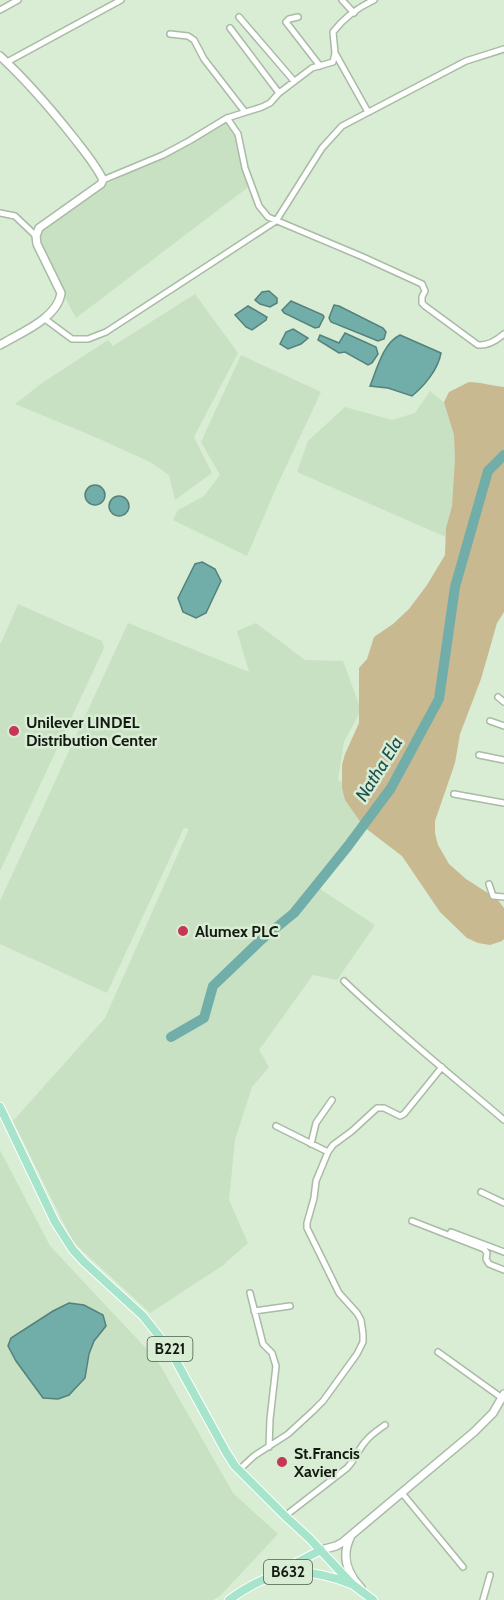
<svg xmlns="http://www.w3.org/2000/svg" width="504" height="1600" viewBox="0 0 504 1600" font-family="Cabin,sans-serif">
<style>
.built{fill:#c9e1c3}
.green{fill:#c9b991}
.water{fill:#71ada9;stroke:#55817c;stroke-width:1.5}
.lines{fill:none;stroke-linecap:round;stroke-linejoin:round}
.river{stroke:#71ada9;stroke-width:10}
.street-casing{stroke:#a8bba4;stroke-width:8}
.secondary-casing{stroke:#a8bba4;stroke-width:10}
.primary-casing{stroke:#fff;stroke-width:10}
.street{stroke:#fff;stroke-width:5}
.secondary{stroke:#fff;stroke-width:7}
.primary{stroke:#a6e5cb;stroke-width:8}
.poi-dot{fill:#c63656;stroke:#d9ecd4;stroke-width:2}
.labels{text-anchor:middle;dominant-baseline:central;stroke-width:5;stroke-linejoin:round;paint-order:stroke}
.shield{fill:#d9ecd4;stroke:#4e594c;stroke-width:1.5}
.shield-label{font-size:15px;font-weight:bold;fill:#131a12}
.poi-label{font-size:16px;font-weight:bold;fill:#131a12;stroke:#d9ecd4;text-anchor:start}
.water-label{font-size:18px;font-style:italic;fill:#1c514f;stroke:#d9ecd4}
</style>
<rect width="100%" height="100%" fill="#d9ecd4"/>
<path class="built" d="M225 120 238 139 241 163 251 185 76 318 37 245 39 227 99 188 161 156Z
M195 294 238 353 194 437 212 473 175 500 169 475 150 462 95 437 15 404 42 383 108 340 113 346Z
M241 355 321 392 276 488 247 556 173 520 178 510 204 496 220 475 201 442Z
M430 391 463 418 448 538 297 472 308 441 345 407 392 420 415 413Z
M18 604 102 641 104 648 0 871V643H1Z
M128 623 249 672 237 631 256 623 305 660 343 661 361 710 344 742 338 780 380 807 319 879 317 887 375 925 337 980 313 975 259 1050 269 1067 252 1087 235 1140 229 1200 248 1243 222 1266 150 1313 73 1242 13 1121 105 1018 189 829 184 828 107 993 0 944V901Z
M0 1150 50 1246 157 1360 233 1493 278 1534 221 1595 213 1600H0Z"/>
<path class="green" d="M469 382C481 382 492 386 504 387V612L497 623 481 679 460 734 455 763 435 821V833L438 845 449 864 466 879 497 899 504 908V939L502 941 490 945 478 943 467 938 440 912 402 856 364 827 345 800 342 788V765L345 754 359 723V668L367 659 374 637 393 624 409 609 427 585 445 555 446 528 452 506 455 459 454 435 444 402 449 392Z"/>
<path class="water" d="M269 291 277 298V303L270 307 260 304 255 300 262 292Z
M291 301 323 315 324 317 319 327 315 328 284 313 282 310Z
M334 305 339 306 383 328 386 332 384 339 378 341 331 322 329 318Z
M248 306 267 317 266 320 252 330 246 327 235 315Z
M293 329 308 338 301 344 288 349 280 344 286 332Z
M345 333 376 347 378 354 372 363 368 365 345 352 339 353 318 340 320 335 339 343Z
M400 335 441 353C438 370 424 386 412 396L388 388 370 386C377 369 383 343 400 335Z
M85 495a10 10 0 1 1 20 0a10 10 0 1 1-20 0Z
M109 506a10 10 0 1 1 20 0a10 10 0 1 1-20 0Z
M202 562 215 569 221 581 206 613 196 618 183 612 178 598 195 564Z
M69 1303 84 1305 103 1315 106 1326 94 1341 89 1354 85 1378 69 1395 58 1399 43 1398 16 1361 8 1346 11 1338 53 1311Z"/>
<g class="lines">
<path class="river" d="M171 1037 204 1018 213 986 261 940 294 913 348 846 391 788 439 699 455 587 488 471 504 455"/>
<g class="street-casing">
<path id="street" d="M342 0 354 13
M0 10 18 0
M239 17 294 81
M298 17 289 19 286 22 320 66
M230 28 279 93
M170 34 188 36 194 40 204 59 245 112
M335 53 368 112
M7 62 121 0
M227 118 238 134 245 168 259 206 268 217 363 257 422 284 425 291 422 297V303L425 306 478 345C487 346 497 340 504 334
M103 180 163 155 189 141 227 118 262 107 270 103 279 93 312 68 333 62 335 53 333 32C343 19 359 7 374 0
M0 213 15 216 36 236
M45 319 72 339H88L106 332 276 221 322 148 342 126 466 61 504 49
M498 697 504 702
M490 721 504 726
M479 755 504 760
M454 794 504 803
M489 884 493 896 504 897
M344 981C395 1030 450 1074 504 1120
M276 1126 328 1152
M311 1144 316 1123 332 1100
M481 1192 504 1203
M412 1221 484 1249 487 1253 486 1259 489 1264 504 1270
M451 1232 504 1252
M250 1293 263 1344 272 1353 276 1366 270 1419 269 1447
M254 1311 290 1306
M438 1352 502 1398
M239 1470 254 1456 288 1434 313 1411 323 1401 357 1354 363 1342V1334L361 1320 357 1313 339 1293 307 1228V1223L314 1198 316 1181 328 1152 333 1145 352 1131 377 1108H384L400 1116 404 1114 442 1067
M402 1493 463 1567
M285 1516 347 1468C355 1460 358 1450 365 1442 370 1435 378 1430 385 1425
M483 1600 490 1575"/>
</g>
<g class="secondary-casing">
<path id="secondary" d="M0 56C27 81 51 109 74 138 84 151 96 165 103 180L101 184 39 228 36 236 37 244 61 293C58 318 20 333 0 345
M350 1538C341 1557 347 1573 361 1588
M321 1550 336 1546 343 1542 474 1432 493 1413 504 1394"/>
</g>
<g class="primary-casing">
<path id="primary" d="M0 1107 55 1222 73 1250 84 1262 143 1316 170 1350 226 1452 235 1466 285 1516 309 1538 352 1584 373 1600
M284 1573 296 1563 321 1550
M229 1600C269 1570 303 1564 351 1584"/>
</g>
<use href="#street" class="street"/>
<use href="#secondary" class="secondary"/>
<use href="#primary" class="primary"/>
</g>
<g class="poi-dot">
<circle cx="14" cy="731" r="6"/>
<circle cx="183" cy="931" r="6"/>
<circle cx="282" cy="1462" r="6"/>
</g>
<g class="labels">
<g class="shield">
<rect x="147.5" y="1337" width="45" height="24" rx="4.5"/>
<rect x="264" y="1560" width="48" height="24" rx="4.5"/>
</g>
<g class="shield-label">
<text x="170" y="1349">B221</text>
<text x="288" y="1572">B632</text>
</g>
<g class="poi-label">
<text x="26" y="722">Unilever LINDEL<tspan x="26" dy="18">Distribution Center</tspan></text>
<text x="195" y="931">Alumex PLC</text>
<text x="294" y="1453">St.Francis<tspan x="294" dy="18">Xavier</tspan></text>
</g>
<g class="water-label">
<text transform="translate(379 769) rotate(-58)">Natha Ela</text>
</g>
</g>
</svg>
